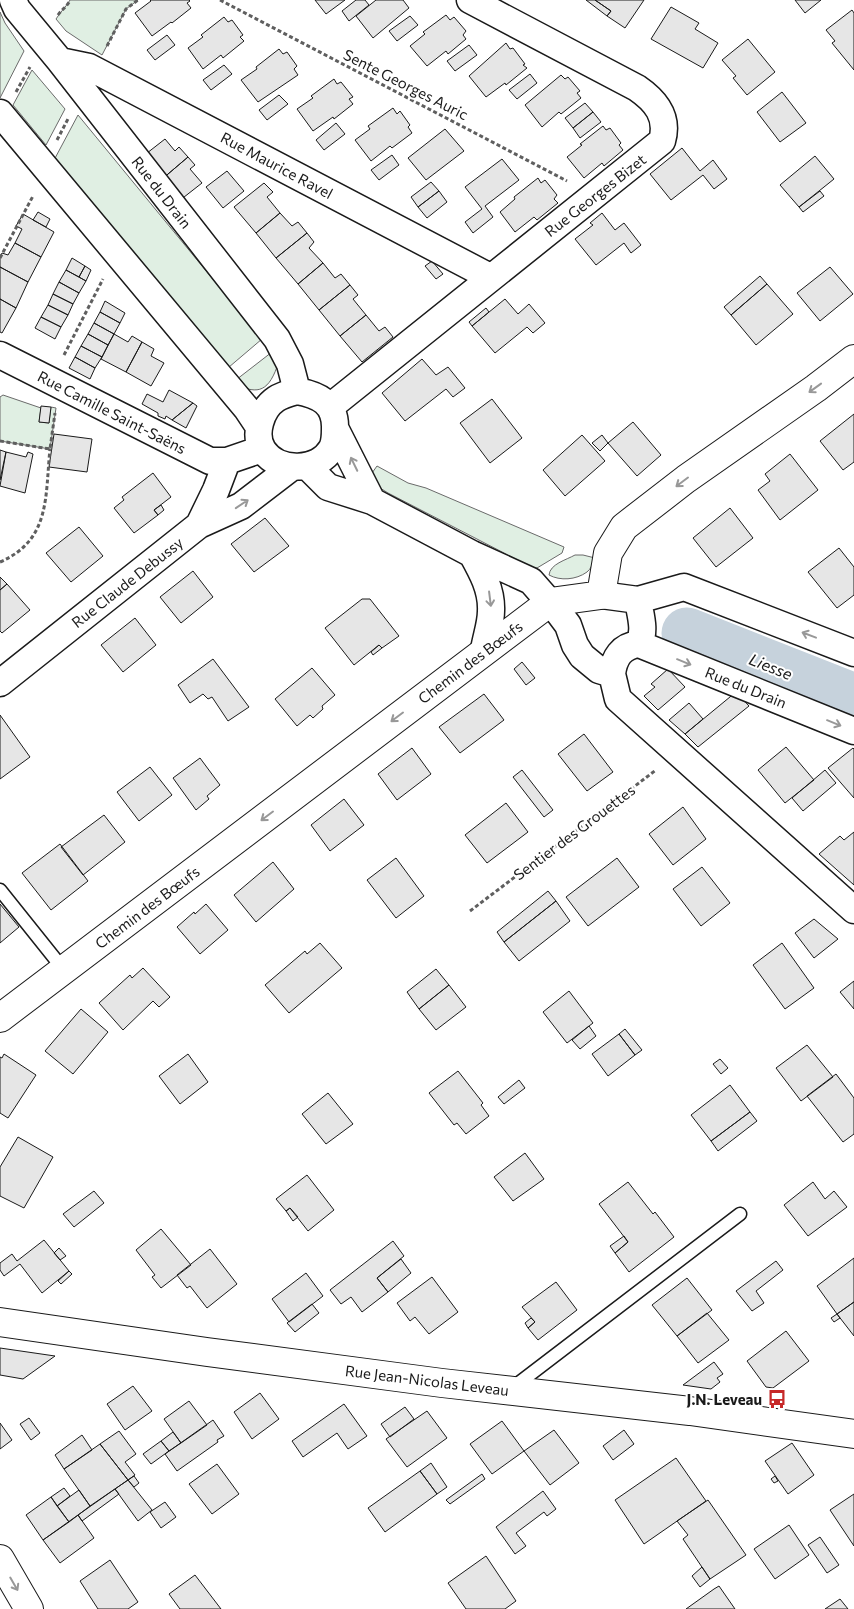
<svg xmlns="http://www.w3.org/2000/svg" width="854" height="1609" viewBox="0 0 854 1609" font-family="Commissioner,sans-serif">
<style>
.green{fill:#e0efe3;stroke:#6a6a6a}
.lines{fill:none;stroke-linecap:round;stroke-linejoin:round}
.river{stroke:#c6d2dc;stroke-width:51}
.building{fill:#e6e6e6;stroke:#1a1a1a}
.service-casing{stroke:#1a1a1a;stroke-width:15}
.minor-casing{stroke:#1a1a1a;stroke-width:29}
.tertiary-casing{stroke:#1a1a1a;stroke-width:30}
.path{stroke:#5f5f5f;stroke-width:3;stroke-dasharray:4 2.5;stroke-linecap:butt}
.service{stroke:#fff;stroke-width:12}
.minor{stroke:#fff;stroke-width:26}
.tertiary{stroke:#fff;stroke-width:28}
.oneway{stroke:#989898}
.labels{text-anchor:middle;dominant-baseline:central;stroke-width:4;stroke-linejoin:round;paint-order:stroke}
.street-label{font-size:15px;fill:#1a1a1a;stroke:#fff}
.poi-label{font-size:15px;font-weight:bold;fill:#1a1a1a;stroke:#fff;text-anchor:end}
.water-label{font-size:16px;font-style:italic;fill:#1a1a1a;stroke:#fff}
</style>
<rect width="100%" height="100%" fill="#fff"/>
<path class="green" d="M70 0H138L126 9 102 55 66 31 56 19C61 11 66 7 70 0Z
M0 12 5 23 24 51 0 98Z
M32 70 65 109 46 145 13 105Z
M78 115 262 339 222 373 53 162Z
M272 352 277 367C267 394 256 394 232 383Z
M3 395 41 408 39 422 49 423 51 407 56 408 50 449 0 441V397Z
M377 466 408 483 426 488 564 547 562 553 537 568H533L388 493 377 486 372 473Z
M575 555H583L595 558C593 563 591 569 587 572 576 580 560 581 549 575 550 564 566 560 575 555Z"/>
<g class="lines">
<path class="river" d="M687 633 854 699"/>
</g>
<path class="building" d="M150 0H189L190 1 187 3 191 8 172 23 171 22 152 36 135 13 151 1Z
M315 0H345L326 14Z
M356 0H365L369 5 349 21 342 11Z
M376 0H403L409 8 373 38 356 16Z
M586 0H595L611 11 607 16Z
M595 0H644L625 28 607 16 611 11Z
M795 0H821L805 13Z
M671 7 699 23 695 29 718 43 703 68 651 39Z
M852 10 854 13V70L832 43 835 41 826 30Z
M446 15 450 20 454 17 466 31 463 35 466 39 448 54 446 51 427 66 410 46 425 34 423 32Z
M410 16 418 25 397 41 389 31Z
M224 17 228 22 232 20 243 35 240 37 244 41 223 58 221 55 203 69 188 48 203 37 201 35Z
M167 35 175 45 155 60 147 50Z
M748 39 775 72 747 95 733 78 736 76 722 60Z
M506 43 510 49 513 48 525 64 523 65 527 68 506 85 505 83 486 97 469 76Z
M469 45 477 55 455 71 447 61Z
M279 49 283 54 287 52 297 66 294 69 298 75 258 102 241 80 257 69 256 67Z
M224 65 232 74 211 90 203 80Z
M530 74 537 83 517 99 509 90Z
M561 75 565 79 568 77 580 91 577 93 581 98 561 114 559 112 542 127 525 105Z
M334 79 337 84 341 82 353 97 349 99 353 104 334 119 333 117 313 131 297 109 313 98 311 96Z
M782 92 806 123 780 142 757 112Z
M279 95 288 104 267 120 259 110Z
M585 103 593 112 573 128 565 118Z
M393 108 397 114 400 111 410 125 408 127 412 133 392 148 390 146 371 161 355 140 370 129 368 126Z
M593 112 601 122 580 138 573 128Z
M336 123 345 134 324 150 316 140Z
M603 126 606 130 610 128 621 143 619 145 623 150 604 166 602 163 584 178 567 157 582 145 580 144Z
M445 129 464 151 426 180 408 158Z
M165 139 175 151 179 147 188 157 161 180 142 157Z
M682 148 700 171 713 160 727 179 714 189 703 175 671 200 650 174Z
M392 155 399 165 379 180 371 170Z
M815 156 834 179 799 207 780 185Z
M188 157 195 165 190 169 202 183 179 201 161 180Z
M502 159 519 180 485 206 493 217 473 233 465 222 482 209 465 187Z
M227 171 244 191 223 208 206 187Z
M538 178 541 183 545 180 557 195 554 199 558 203 537 220 534 217 515 232 500 212 515 199 514 197Z
M431 182 439 191 418 207 411 197Z
M264 183 273 192 267 197 280 213 256 233 234 207Z
M439 191 447 202 427 218 418 207Z
M820 191 824 196 803 212 799 207Z
M38 212 50 219 46 227 33 220Z
M280 213 292 226 298 222 307 233 276 258 256 233Z
M602 213 615 230 624 223 641 245 631 253 624 243 596 265 575 239 593 225 590 223Z
M23 214 54 232 41 257 15 243 22 229 16 226Z
M307 233 314 242 309 248 323 263 298 284 276 258Z
M15 243 41 257 28 282 0 267V257L2 253 8 255Z
M72 258 85 266 79 277 66 270Z
M432 261 443 274 436 279 425 266Z
M323 263 335 278 341 274 350 285 319 310 298 284Z
M85 266 91 270 86 281 79 277Z
M0 267 28 282 16 308 0 299Z
M830 267 853 294 820 321 797 293Z
M66 270 86 281 79 293 59 282Z
M760 276 767 284 731 315 724 307Z
M59 282 79 293 73 304 53 294Z
M767 284 793 314 756 345 731 315Z
M350 285 358 295 353 299 366 315 340 336 319 310Z
M53 294 73 304 68 315 48 305Z
M0 299 16 308 2 333 0 332Z
M505 299 518 314 529 304 545 323 533 333 527 327 495 353 472 326Z
M105 301 125 313 120 323 100 312Z
M48 305 68 315 61 327 41 317Z
M486 308 489 312 472 326 469 322Z
M100 312 120 323 114 334 94 323Z
M366 315 379 331 385 327 393 337 362 362 340 336Z
M41 317 61 327 55 339 35 328Z
M94 323 114 334 108 345 88 334Z
M88 334 108 345 102 357 81 346Z
M114 334 128 342 132 336 142 342 126 372 101 359Z
M142 342 154 349 151 356 164 363 151 386 126 372Z
M81 346 102 357 95 368 75 357Z
M75 357 95 368 90 379 69 368Z
M422 359 436 375 448 367 465 388 453 397 446 389 405 421 382 393Z
M169 390 193 403 172 420 166 416 165 419 158 416V413L142 404 147 394 163 402Z
M492 399 522 438 490 463 460 423Z
M193 403 197 406 186 428 172 420Z
M41 406 51 407 49 423 39 422Z
M854 414V462L843 470 820 441Z
M633 422 661 455 637 476 608 443Z
M54 434 92 439 87 472 49 467Z
M582 435 605 461 565 496 543 470Z
M602 435 608 443 600 451 592 443Z
M0 450 6 452 0 480Z
M6 452 26 457 28 452 33 454 25 493 0 486Z
M790 454 818 490 780 520 758 490 770 481 765 474Z
M153 473 171 497 154 510 158 515 134 533 114 508 124 500 122 497Z
M161 505 164 510 158 515 154 510Z
M730 508 753 538 716 567 693 538Z
M265 518 289 546 254 572 231 544Z
M79 527 103 556 71 582 46 553Z
M839 548 854 567V595L837 608 808 572Z
M193 571 213 597 181 623 160 597Z
M0 577 7 584 0 590Z
M7 584 30 610 2 633 0 631V590Z
M362 599H370L399 636 382 648 379 645 354 665 325 628Z
M135 618 156 645 123 672 101 645Z
M379 645 382 648 373 655 371 652Z
M213 659 249 707 228 721 212 697 208 699 203 694 190 703 178 685Z
M522 662 535 678 526 685 514 669Z
M312 668 335 695 322 706 323 709 313 718 310 715 297 726 275 699Z
M668 669 685 687 658 710 644 696 655 687 651 684Z
M736 692 749 706 698 747 685 734Z
M484 694 504 720 460 753 439 727Z
M689 703 703 719 685 734 669 720Z
M0 715 30 757 0 779Z
M584 734 613 772 587 791 558 754Z
M786 747 814 780 785 803 758 770Z
M412 748 431 774 397 800 378 774Z
M853 748 854 749V798L828 768Z
M200 758 220 785 207 796 209 799 196 810 173 778Z
M150 767 172 795 139 821 117 792Z
M522 770 553 810 544 817 513 777Z
M825 770 836 783 803 811 792 798Z
M344 799 364 825 330 851 311 825Z
M506 803 528 832 487 863 465 835Z
M683 807 706 839 673 865 649 834Z
M104 815 125 842 83 875 61 847Z
M854 832V885L819 854 840 836 844 840Z
M60 844 88 881 51 910 22 873Z
M396 858 424 896 396 918 367 880Z
M617 858 639 887 588 926 566 897Z
M273 862 294 889 256 922 234 895Z
M702 867 730 903 701 926 673 889Z
M548 891 556 901 504 942 497 932Z
M556 901 570 921 519 961 504 942Z
M0 904 19 927 0 943Z
M206 904 228 930 200 954 177 927 194 912 195 914Z
M814 919 838 939 814 958 795 933Z
M320 943 342 968 289 1013 265 985 305 951 307 954Z
M782 943 814 988 785 1009 753 965Z
M143 968 170 997 159 1007 153 1001 123 1030 99 1003 130 975 132 978Z
M436 969 449 985 419 1009 407 992Z
M854 981V1009L840 992Z
M449 985 466 1007 436 1030 419 1009Z
M569 991 593 1023 567 1043 543 1012Z
M81 1009 108 1032 73 1074 45 1051Z
M589 1026 596 1036 580 1049 572 1040Z
M625 1029 642 1050 635 1055 619 1034Z
M619 1034 635 1055 608 1076 592 1054Z
M807 1045 833 1077 801 1101 776 1068Z
M4 1054 36 1075 8 1118 0 1113V1057L2 1058Z
M188 1054 208 1082 180 1104 159 1076Z
M720 1059 728 1068 721 1074 713 1064Z
M458 1071 483 1103 481 1105 489 1116 466 1134 457 1123 454 1125 429 1093Z
M836 1074 854 1098V1134L843 1142 807 1096Z
M519 1080 525 1088 504 1104 498 1097Z
M730 1085 750 1112 711 1141 691 1115Z
M328 1093 353 1124 326 1144 302 1114Z
M750 1112 757 1121 718 1151 711 1141Z
M18 1137 53 1157 24 1208 0 1196V1167Z
M525 1153 544 1179 513 1201 494 1177Z
M307 1175 334 1210 308 1231 290 1208 286 1211 276 1199Z
M628 1182 653 1214 655 1212 674 1237 629 1272 615 1253 628 1242 599 1204Z
M813 1182 825 1199 834 1191 847 1207 808 1236 784 1205Z
M94 1191 104 1203 74 1227 63 1214Z
M290 1208 298 1217 293 1221 286 1211Z
M161 1229 191 1265 161 1288 152 1277 155 1275 136 1250Z
M624 1236 628 1242 615 1253 610 1246Z
M44 1240 69 1271 42 1293 20 1264 4 1276 0 1270V1263L12 1254 17 1261Z
M393 1241 404 1256 377 1278 388 1292 362 1312 351 1297 341 1304 330 1290Z
M59 1248 66 1256 60 1260 54 1253Z
M210 1249 237 1284 207 1308 190 1286 187 1288 177 1275Z
M854 1258V1302L837 1314 817 1286Z
M401 1259 411 1273 388 1292 377 1278Z
M776 1261 783 1270 756 1291 764 1303 752 1311 736 1291Z
M69 1271 72 1274 61 1284 58 1281Z
M306 1273 323 1296 289 1322 272 1299Z
M432 1277 458 1312 429 1334 415 1317 410 1321 397 1303Z
M687 1278 712 1310 677 1336 652 1305Z
M556 1282 577 1310 538 1340 528 1328 535 1322 522 1307Z
M854 1302V1336L837 1314Z
M312 1304 319 1313 295 1332 287 1323Z
M707 1313 729 1340 698 1363 677 1336Z
M837 1314 840 1318 834 1322 831 1318Z
M531 1318 535 1322 528 1328 525 1323Z
M786 1331 809 1361 773 1388 766 1387 747 1361Z
M0 1348 55 1356 23 1379 0 1375Z
M714 1362 723 1374 717 1378 720 1382 711 1389 683 1385Z
M133 1386 152 1411 125 1430 107 1404Z
M260 1393 279 1419 252 1439 234 1412Z
M189 1401 207 1425 181 1443 164 1419Z
M344 1404 367 1436 348 1449 337 1433 303 1457 292 1441Z
M405 1407 414 1419 390 1437 381 1424Z
M427 1411 447 1438 407 1467 386 1439Z
M29 1418 40 1433 31 1440 20 1424Z
M213 1420 224 1436 217 1440 218 1442 177 1471 165 1454Z
M502 1421 524 1451 492 1474 470 1444Z
M0 1423 12 1440 0 1449Z
M554 1430 579 1463 550 1485 524 1451Z
M624 1430 634 1444 613 1460 603 1446Z
M119 1431 136 1454 125 1462 135 1475 128 1480 100 1444Z
M173 1432 181 1443 169 1451 161 1441Z
M82 1435 92 1450 64 1469 55 1455Z
M161 1441 169 1451 151 1464 143 1454Z
M792 1443 814 1475 788 1494 765 1461Z
M100 1444 128 1480 90 1506 64 1469Z
M676 1458 706 1501 644 1544 615 1500Z
M431 1463 447 1487 437 1494 420 1471Z
M217 1464 239 1494 212 1514 189 1484Z
M420 1471 437 1494 385 1532 368 1508Z
M482 1474 485 1479 450 1504 446 1500Z
M134 1476 139 1483 134 1487 128 1480Z
M775 1476 778 1481 774 1483 771 1479Z
M128 1480 152 1510 138 1521 115 1489Z
M64 1488 70 1496 57 1506 51 1497Z
M115 1489 119 1494 82 1521 78 1515Z
M79 1490 90 1506 69 1522 57 1506Z
M543 1491 556 1509 547 1516 544 1512 516 1533 526 1546 515 1554 496 1527Z
M854 1494V1546L830 1510Z
M51 1497 69 1522 43 1540 26 1515Z
M708 1500 746 1555 710 1579 683 1539 688 1535 677 1521Z
M165 1502 176 1517 161 1528 150 1512Z
M78 1515 94 1538 60 1563 43 1540Z
M789 1525 809 1555 775 1579 754 1549Z
M820 1537 839 1565 827 1573 808 1545Z
M486 1556 516 1601 505 1609H466L448 1583Z
M110 1560 138 1602 128 1609H98L80 1581Z
M702 1567 710 1579 700 1587 692 1576Z
M195 1575 221 1609H180L169 1594Z
M719 1586 735 1609H686L714 1589Z
M840 1599 848 1609H825Z"/>
<g class="lines">
<g class="service-casing">
<path id="service" d="M0 890 64 970
M511 1389 740 1214"/>
</g>
<g class="minor-casing">
<path id="minor" d="M13 0 17 9 60 61 277 339 290 364 297 391
M60 61 89 67 490 277
M0 113 247 409 259 427
M0 355 210 461H227L262 449
M297 391C319 395 336 403 335 429 335 435 335 442 332 448 318 472 278 473 263 450 253 435 261 409 276 399 282 395 290 393 297 391Z
M330 407 662 141C669 117 656 101 637 88L470 0
M335 428 372 501
M307 466 328 487 372 501 472 554 531 581 559 613 568 625 575 645 582 656 599 670 612 674C614 658 621 646 639 644 646 630 640 614 638 600L601 595
M199 525 241 506 292 467
M472 554C482 572 492 590 491 611 491 624 486 637 484 650
M638 600 684 587 854 653
M639 644 854 731
M612 674 618 699 854 910
M0 683 199 525 216 490 227 461"/>
</g>
<g class="tertiary-casing">
<path id="tertiary" d="M0 1018 550 602 601 595 608 553 624 527 686 479 816 388 854 359
M0 1322 207 1352 442 1383 690 1411 854 1434
M0 1559 29 1609"/>
</g>
<path class="path" d="M220 0 567 181
M58 15C62 9 67 7 70 0
M107 46 126 9 138 0
M16 92 30 67
M57 140 69 117
M0 258 33 196
M64 355 103 279
M0 441 50 449 55 413
M0 562C51 540 45 496 50 449
M470 911 656 770"/>
<use href="#service" class="service"/>
<use href="#minor" class="minor"/>
<use href="#tertiary" class="tertiary"/>
</g>
<defs><path id="oneway-shaft" d="M-6 0H5M1.5-3L5.5 0L1.5 3" fill="none" stroke-width="1.6" stroke-linecap="round" stroke-linejoin="round" transform="scale(1.25)"/></defs>
<g class="oneway">
<use href="#oneway-shaft" transform="translate(815 388) rotate(144)"/>
<use href="#oneway-shaft" transform="translate(354 464) rotate(-116)"/>
<use href="#oneway-shaft" transform="translate(682 482) rotate(143)"/>
<use href="#oneway-shaft" transform="translate(242 504) rotate(-34)"/>
<use href="#oneway-shaft" transform="translate(490 599) rotate(83)"/>
<use href="#oneway-shaft" transform="translate(809 635) rotate(-159)"/>
<use href="#oneway-shaft" transform="translate(684 662) rotate(22)"/>
<use href="#oneway-shaft" transform="translate(397 717) rotate(143)"/>
<use href="#oneway-shaft" transform="translate(834 723) rotate(22)"/>
<use href="#oneway-shaft" transform="translate(267 816) rotate(143)"/>
<use href="#oneway-shaft" transform="translate(14 1584) rotate(60)"/>
</g>
<defs>
<g id="bus-bare" transform="scale(1.5)"><path d="M-5-6H5V4H4V6H2V4H-2V6H-4V4H-5ZM-3.5-4V0h7V-4ZM-3.5 1.2v1.5H-2V1.2ZM2 1.2v1.5H3.5V1.2Z" fill="#c62828" stroke="#fff" stroke-width="2.5" paint-order="stroke"/></g>
</defs>
<g fill-rule="evenodd">
<use href="#bus-bare" x="777" y="1399"/>
</g>
<g class="labels">
<g class="street-label">
<text transform="translate(406 84) rotate(27)">Sente Georges Auric</text>
<text transform="translate(277 165) rotate(28)">Rue Maurice Ravel</text>
<text transform="translate(162 192) rotate(52)">Rue du Drain</text>
<text transform="translate(595 195) rotate(-38)">Rue Georges Bizet</text>
<text transform="translate(112 412) rotate(27)">Rue Camille Saint-Saëns</text>
<text transform="translate(127 582) rotate(-38)">Rue Claude Debussy</text>
<text transform="translate(470 662) rotate(-37)">Chemin des Bœufs</text>
<text transform="translate(746 687) rotate(22)">Rue du Drain</text>
<text transform="translate(574 832) rotate(-37)">Sentier des Grouettes</text>
<text transform="translate(147 907) rotate(-37)">Chemin des Bœufs</text>
<text transform="translate(427 1380) rotate(7)">Rue Jean-Nicolas Leveau</text>
</g>
<g class="poi-label">
<text x="762" y="1399">J.N. Leveau</text>
</g>
<g class="water-label">
<text transform="translate(771 666) rotate(22)">Liesse</text>
</g>
</g>
</svg>
